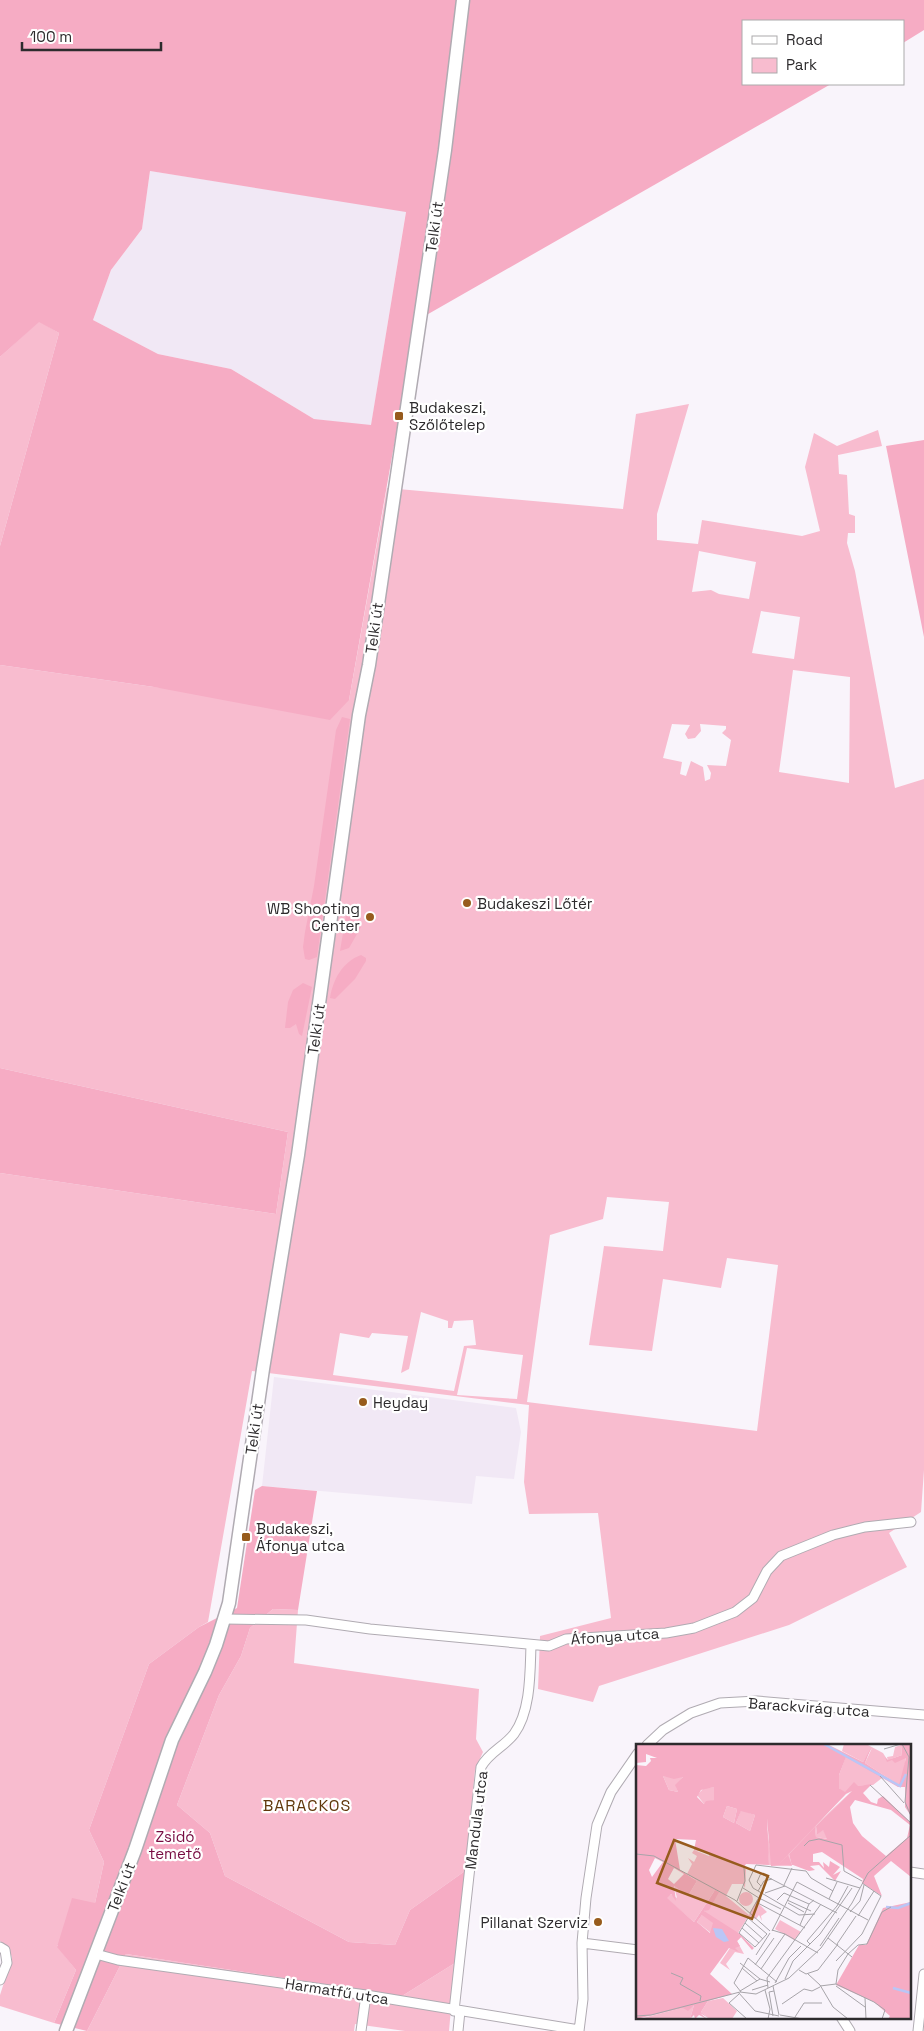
<svg xmlns="http://www.w3.org/2000/svg" width="924" height="2031" viewBox="0 0 924 2031" font-family="'Space Grotesk',sans-serif">
<style>
.built{fill:#f1e8f5}
.green{fill:#f8bccf;fill-rule:evenodd}
.forest{fill:#f6acc4;fill-rule:evenodd}
.lines{fill:none;stroke-linecap:round;stroke-linejoin:round}
.minor-casing{stroke:#b0abb2;stroke-width:11}
.secondary-casing{stroke:#b0abb2;stroke-width:15}
.minor{stroke:#fff;stroke-width:9}
.secondary{stroke:#fff;stroke-width:12}
.poi-dot{fill:#975b1d;stroke:#fff;stroke-width:2}
.labels{text-anchor:middle;dominant-baseline:central;stroke-width:4.5;stroke-linejoin:round;paint-order:stroke}
.street-label{font-size:15px;fill:#2d2b2d;stroke:#fff}
.poi-label{font-size:15px;fill:#2d2b2d;stroke:#fff;text-anchor:start}
.park-label{font-size:15px;fill:#770b41;stroke:#fff}
.neighbourhood-label{font-size:16px;letter-spacing:1px;fill:#61380c;stroke:#fff}
.inset-river{fill:none;stroke:#bac6f6;stroke-width:2.5}
.inset-road{fill:none;stroke:#a7a4a9;stroke-width:1}
.view{fill:#975b1d;fill-opacity:0.15;stroke:#975b1d;stroke-width:2.5}
.inset-edge{fill:none;stroke:#2d2b2d;stroke-width:2.5}
</style>
<rect width="100%" height="100%" fill="#f9f4fb"/>
<path class="built" d="M150 171 406 211 371 426 314 419 231 369 158 354 93 320 111 270 142 229Z
M274 1377 516 1408 521 1432 514 1479 476 1476 472 1504 262 1486Z"/>
<path class="green" d="M39 321 59 333 0 546V357Z
M689 404 657 514V540L698 544 702 520 802 536 820 531 805 467 814 433 837 446 878 430 882 446 838 455 839 474 847 475 849 514 855 516V533H848L847 543 855 571 895 788 924 779V1470L921 1512 889 1533 907 1567 789 1625 599 1686 593 1702 538 1689 540 1636 611 1618 598 1513 529 1514 524 1482 529 1405 252 1371 208 1622 199 1627 149 1664 89 1830 104 1862 95 1903 57 1946 76 1970 54 2023 0 2006V1995L12 1958 9 1948 0 1941V1173L276 1214 288 1132 0 1068V665L154 687 349 700 387 488 623 509 636 414ZM699 551 756 562 749 599 719 594 711 590 692 592ZM761 611 800 617 794 659 752 653ZM793 670 850 677 849 783 779 772ZM672 724 690 725 685 734 688 739 695 738 701 731 700 724 726 726V729L722 733 731 740 726 766 707 765 711 773 710 779 705 781 703 767 691 761 686 776 680 774 682 762 663 758ZM607 1197 669 1202 663 1251 604 1246 589 1345 652 1351 663 1279 721 1288 727 1258 778 1265 757 1431 527 1402 550 1235 603 1219ZM421 1312 448 1321V1328H452L454 1321 473 1320 476 1345 464 1346 454 1391 333 1375 340 1333 369 1338 372 1333 408 1336 401 1373 409 1369ZM467 1348 523 1355 517 1399 457 1395Z
M273 1609 298 1610 294 1663 479 1689 476 1739 483 1752 475 1770 465 1871 410 1910 395 1945 349 1942 225 1876 210 1833 177 1805 219 1695 241 1656 250 1628Z
M126 1954 402 1996 455 1963 449 2031H405L355 2024 354 2031H87Z"/>
<path class="forest" d="M0 0H924V30L903 43V21H743V84H831L416 321 349 700 330 720 154 687 0 665V546L59 333 39 322 0 357ZM150 171 406 212 371 425 314 419 231 369 158 354 93 320 111 270 142 229Z
M924 440V637L886 446Z
M342 717 350 719 317 957 309 960 305 959 303 947 305 932 314 886 336 730Z
M353 912 358 914 361 927 349 948 340 951 346 915Z
M361 955 366 958V961L355 979 335 999 330 998C333 980 342 962 361 955Z
M303 983 312 987 302 1036 299 1034 296 1024 290 1028H285L288 1002 293 990Z
M0 1068 288 1132 276 1214 0 1173Z
M262 1486 317 1491 298 1610 273 1609 250 1628 241 1656 219 1695 177 1805 210 1833 225 1876 349 1942 395 1945 410 1910 465 1871 455 1963 402 1996 126 1954 87 2031 54 2023 76 1970 57 1947 72 1898 95 1903 104 1862 89 1830 149 1664 199 1627 237 1608 255 1490Z"/>
<g class="lines">
<g class="minor-casing">
<path id="minor" d="M225 1619 306 1620 370 1629 549 1646 566 1639 666 1633 694 1628 735 1612 753 1598 767 1571 781 1556 833 1535 865 1527 911 1522
M647 1745 663 1730 691 1713 720 1703 757 1701 924 1715
M910 1872 924 1874
M582 1943 638 1950
M0 1947 5 1950 7 1963 0 1980
M96 1954 118 1960 366 1995 579 2030
M454 2011 481 1767C489 1752 504 1747 514 1734 531 1711 530 1672 531 1645
M841 2017 850 2031
M361 2031 366 1995
M458 2031 460 2011
M579 2031 583 1999 582 1943 586 1898 597 1825 611 1792 638 1753
M918 2031 924 1974"/>
</g>
<g class="secondary-casing">
<path id="secondary" d="M66 2031 135 1850 172 1740 205 1672 216 1645 229 1603 263 1369 298 1155 359 715 369 665 445 150 463 0"/>
</g>
<use href="#minor" class="minor"/>
<use href="#secondary" class="secondary"/>
</g>
<g class="poi-dot">
<rect x="394" y="411" width="10" height="10" rx="2.5"/>
<circle cx="467" cy="903" r="5"/>
<circle cx="370" cy="917" r="5"/>
<circle cx="363" cy="1402" r="5"/>
<rect x="241" y="1532" width="10" height="10" rx="2.5"/>
<circle cx="598" cy="1922" r="5"/>
</g>
<g class="labels">
<g class="street-label">
<text transform="translate(434 227) rotate(-82)">Telki út</text>
<text transform="translate(374 628) rotate(-82)">Telki út</text>
<text transform="translate(316 1029) rotate(-82)">Telki út</text>
<text transform="translate(254 1429) rotate(-82)">Telki út</text>
<text transform="translate(615 1636) rotate(-4)">Áfonya utca</text>
<text transform="translate(809 1707) rotate(4)">Barackvirág utca</text>
<text transform="translate(476 1820) rotate(-83)">Mandula utca</text>
<text transform="translate(121 1887) rotate(-69)">Telki út</text>
<text transform="translate(337 1991) rotate(9)">Harmatfű utca</text>
</g>
<g class="poi-label">
<text x="409" y="407">Budakeszi,<tspan x="409" dy="17">Szőlőtelep</tspan></text>
<text x="477" y="903">Budakeszi Lőtér</text>
<text x="360" y="908" text-anchor="end">WB Shooting<tspan x="360" dy="17">Center</tspan></text>
<text x="373" y="1402">Heyday</text>
<text x="256" y="1528">Budakeszi,<tspan x="256" dy="17">Áfonya utca</tspan></text>
<text x="588" y="1922" text-anchor="end">Pillanat Szerviz</text>
</g>
<g class="park-label">
<text x="175" y="1836">Zsidó<tspan x="175" dy="17">temető</tspan></text>
</g>
<g class="neighbourhood-label">
<text x="307" y="1805">BARACKOS</text>
</g>
</g>
<g transform="translate(636 1744)">
<rect width="275" height="275" fill="#f9f4fb"/>
<path d="M208 0H230L247 9 252 17 251 13 257 12 259 3 265 1 266 11 255 15 270 13 266 39 263 41 229 19 236 4 227 18 206 7ZM210 12 247 33 246 34 237 41 222 42 209 49 203 44V31ZM27 32 47 33 40 42 42 48 33 46ZM78 43V56L68 60 61 51 68 44ZM217 46 180 82 181 91 187 85 192 95 180 93 179 84 153 110 156 122 133 121 129 73 134 104 171 89ZM91 62 101 65 98 79 87 73ZM105 66 119 71 114 87 100 79ZM58 106 73 112 74 109 110 125 109 144 107 140H96L90 152 113 171 121 156 125 155 122 159 131 168 125 172 126 177 123 171 120 175 112 173 102 189 106 192 101 197 108 210 99 208 90 220 94 226 84 219 94 204 61 178 70 165 72 166 79 146 58 178 30 154 34 150 41 154 38 142 52 152 61 137 51 130 56 120 52 114 58 118 61 112 56 109ZM103 155a7 7 0 1 1 14 0a7 7 0 1 1-14 0ZM144 176 165 188 158 196 139 185ZM87 254 101 267 96 275H74L65 268 72 257ZM58 261 54 275H4L18 271Z" fill="#f8bccf"/>
<path d="M0 0H191L227 18 235 4 229 19 263 41 270 14 259 19 256 16 251 18 249 13 252 16 266 11 265 0H275V72L269 63V43H262L210 13 203 31V44L209 48 218 38 222 42 236 40 227 49 235 58 241 60 242 55 247 52 275 79V133L255 117 238 132 246 152 226 139 227 135 186 108 177 110V118H183L188 124 187 118 193 123 194 117 204 123 197 131 205 127 199 137 183 121 174 122 179 126 173 127 157 121 135 122 131 74 133 121 110 120 108 123 73 109 58 106 60 96 39 95 44 126 61 137 52 152 38 142 40 157 35 150 31 154 58 178 79 146 83 148 73 166 68 167 104 190 118 204 116 206 105 193 101 197 104 202 99 204 103 208 93 204 74 230 96 250 72 257 65 268 74 275 64 269 71 275 63 271 59 275 58 271 54 275 58 261 52 267 47 264 0 275V21L10 22 15 17 14 14H21L10 10V18L0 19ZM27 32 38 35 47 33 39 41 42 48 33 46ZM78 43V56L70 57 68 60 61 53 65 46ZM216 47 180 82 181 91 187 86 191 95 180 93 179 83 153 110 156 122 152 111 142 121 210 50ZM219 56 255 66 274 81 271 94 250 112 226 92 217 79 214 63ZM91 62 101 65 98 79 87 73ZM105 67 119 71 114 87 100 79ZM19 114 27 118 16 133 13 126ZM38 124 48 130 38 140 32 135ZM66 171 77 179 74 189 61 178ZM275 158V275H252L254 272 238 258 200 241 223 201H230L247 164Z" fill="#f6acc4" fill-rule="evenodd"/>
<path d="M77 184 86 185 93 197 88 198 80 193Z" fill="#bac6f6"/>
<path class="inset-river" d="M188 0 264 42 270 30M250 163 262 164 275 159M257 244 275 249"/>
<path class="inset-road" d="M266 0 273 13 269 58 275 72M248 5 265 0M244 32 268 59M234 41 275 79M168 102 173 97 183 95 206 101 208 127M0 110 18 112 99 156 134 187M118 126 201 169M208 127 226 137M190 134 224 144M148 141 156 124M125 142 121 138 125 129M107 144 123 154M122 147 128 137 136 135M129 149 149 142M123 154 145 165M193 155 201 138M141 156 148 149 173 160 178 156M151 156 175 167M101 157 109 137 108 124M120 158 169 184M152 159 168 168M214 168 224 157 228 141M114 169 126 148M179 170 163 171 117 144 113 136 120 121 170 127 175 134 197 147M222 172 238 147M112 174 131 190 119 203 103 189ZM109 179 127 195M164 181 173 160M106 184 123 199M136 186 149 190 182 209M136 187 161 138 232 176M192 194 216 213M174 200 171 197 201 162 212 142M201 200 220 172M184 202 203 174M120 211 134 189M112 214 141 238M200 217 226 190 245 152 226 139M104 219 124 235 134 238M119 221 138 194M106 224 121 237M125 225 149 190M163 226 170 230 182 226 202 200M35 229 47 234 44 240 65 252 64 257M172 230 184 241 197 263 212 275M149 235 157 217 184 190 216 144M139 239 153 214 165 202M200 240 202 226 212 210 222 201 231 200 246 168 255 163M137 242 143 271M184 242 200 240 238 258 249 266 246 275M200 242 229 263M132 244 131 234 185 160M116 246 132 241M129 246 134 265 132 275M104 247 124 235M102 248 119 267 143 272M105 248 98 239 112 214M103 250 93 259 111 275M229 254 230 275M168 259H186M146 260 168 245 176 247 184 243M144 271 167 275M0 272 15 271 104 248 120 250 153 234 185 204 216 159 232 129 275 91M137 272 133 248 138 247M159 273 168 259"/>
<path class="view" d="M38 96 132 132 116 175 21 139Z"/>
<rect width="275" height="275" class="inset-edge"/>
</g>
<rect x="742" y="20" width="162" height="65" fill="#ffffff" stroke="#abaaab"/>
<rect x="752" y="36" width="25" height="8" fill="#ffffff" stroke="#abaaab"/>
<text x="786" y="45" font-size="15" fill="#2d2b2d">Road</text>
<rect x="752" y="58" width="25" height="15" fill="#f8bccf" stroke="#abaaab"/>
<text x="786" y="70" font-size="15" fill="#2d2b2d">Park</text>
<path d="M22 42v8h139v-8" fill="none" stroke="#2d2b2d" stroke-width="2.5"/>
<text x="30" y="42" font-size="15" fill="#2d2b2d" stroke="#ffffff" stroke-width="4" paint-order="stroke">100 m</text>
</svg>
